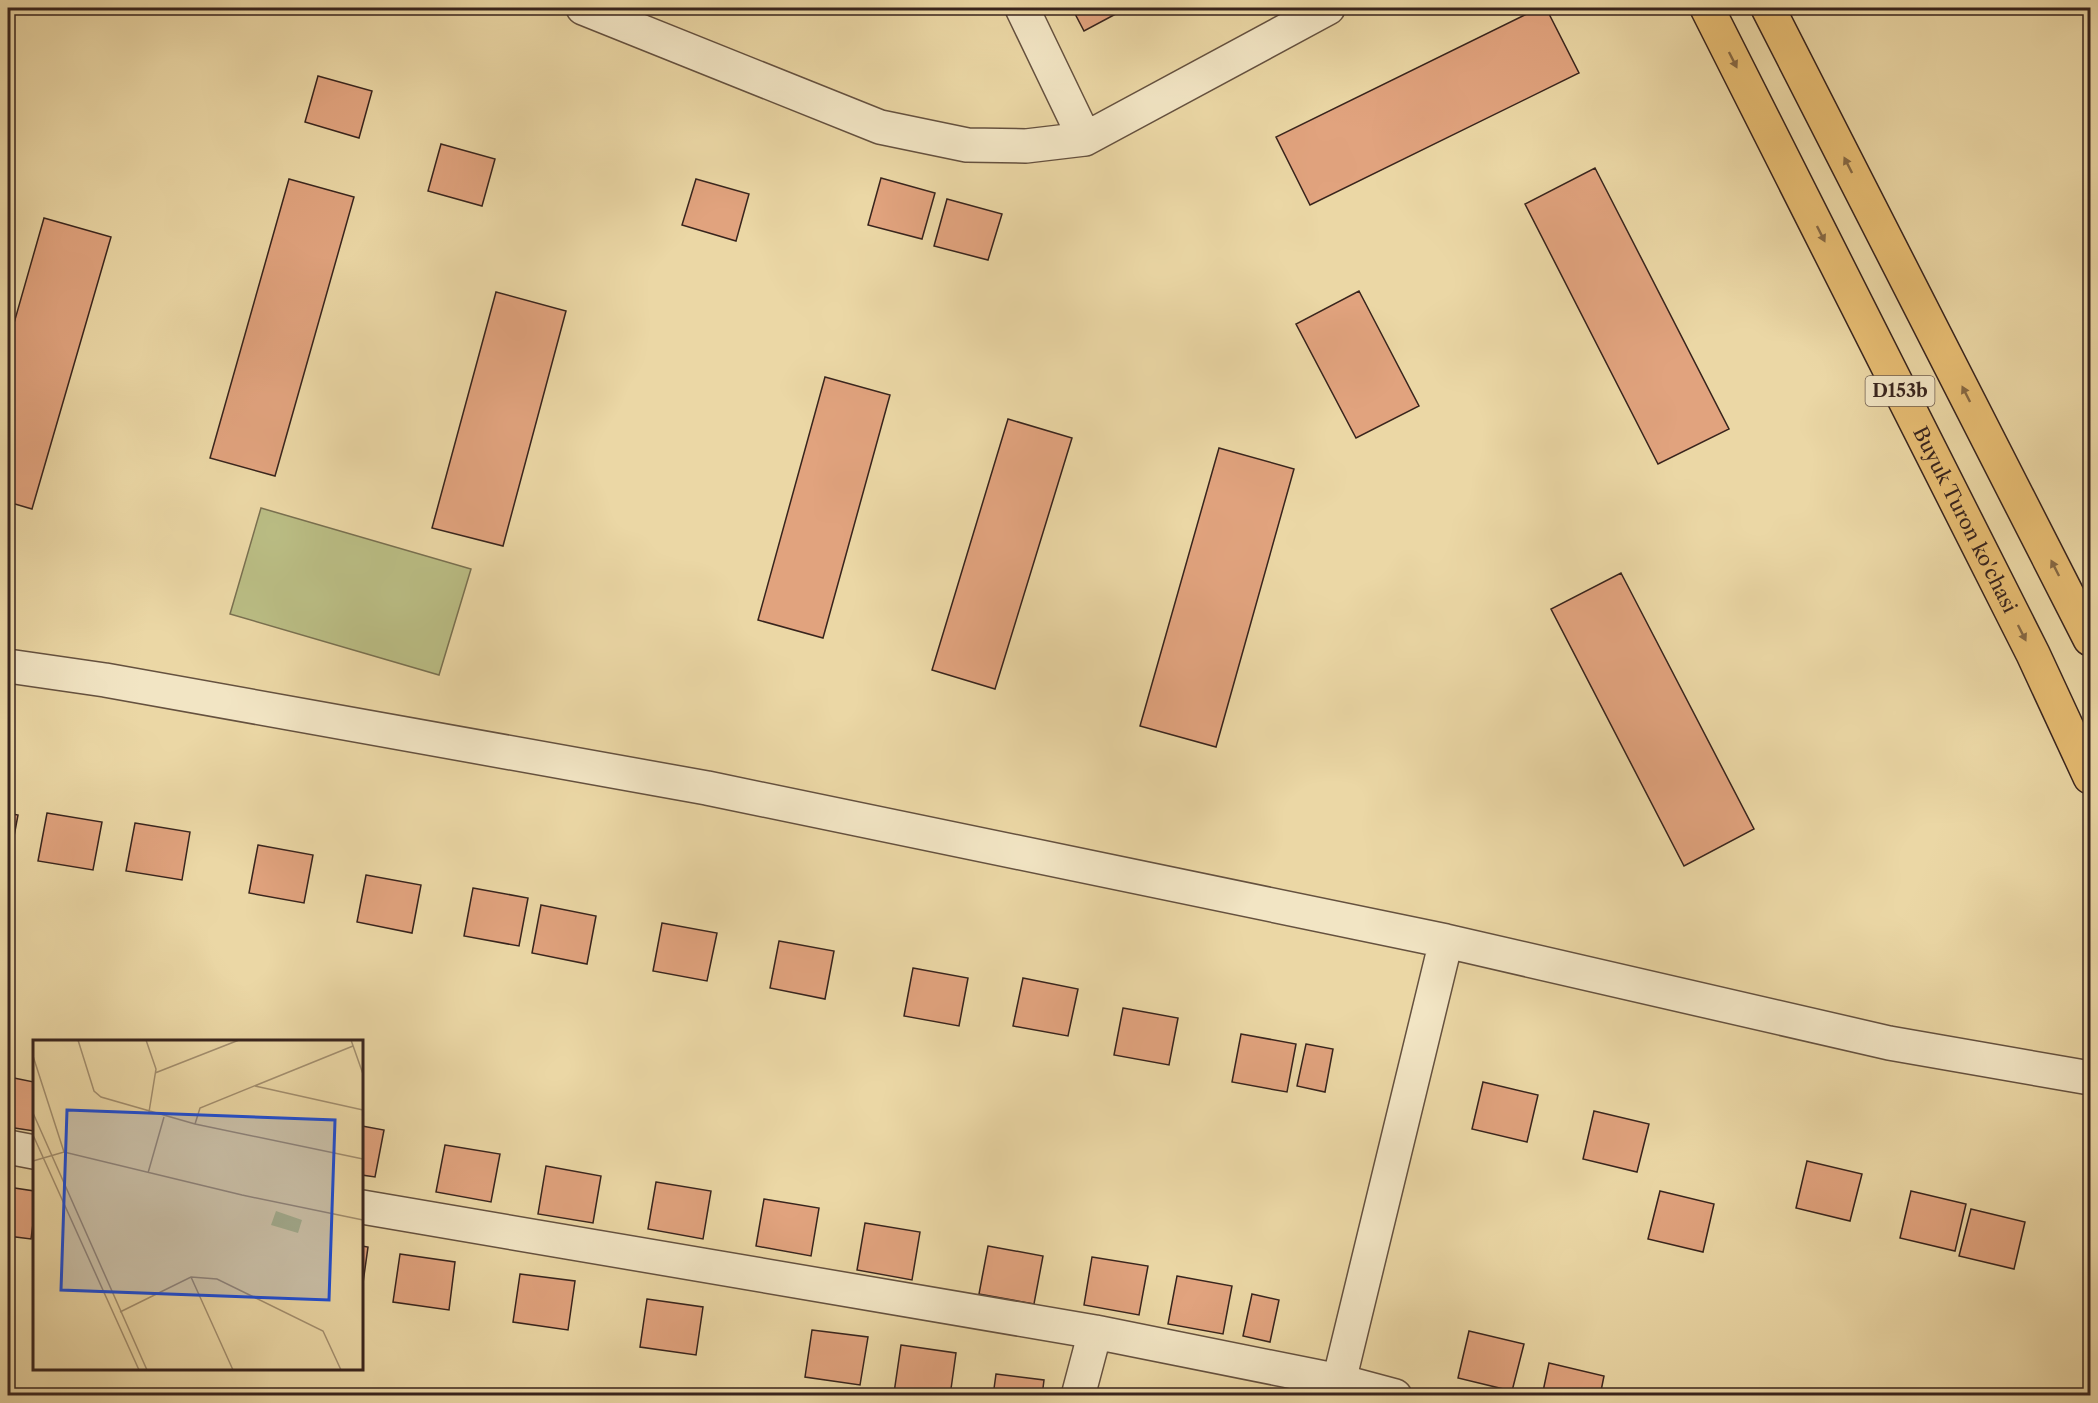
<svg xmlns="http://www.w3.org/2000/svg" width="2098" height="1403" viewBox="0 0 2098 1403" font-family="'Libre Caslon Text',serif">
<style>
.green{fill:#babd84;stroke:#797050;stroke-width:1.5}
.building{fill:#e1a37e;stroke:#38241d;stroke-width:1.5}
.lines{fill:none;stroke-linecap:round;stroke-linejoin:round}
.minor-casing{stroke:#65513f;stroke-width:36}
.major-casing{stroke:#38241d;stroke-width:36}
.minor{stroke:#f2e5c4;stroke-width:33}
.major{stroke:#e6bc72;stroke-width:33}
.oneway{fill:#866843}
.labels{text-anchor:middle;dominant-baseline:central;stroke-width:4.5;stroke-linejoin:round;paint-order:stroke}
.shield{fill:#f2e5c4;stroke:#705e4f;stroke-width:1.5}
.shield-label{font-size:18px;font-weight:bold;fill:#38241d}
.street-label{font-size:20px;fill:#38241d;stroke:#f2e5c4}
.inset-road{fill:none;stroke:#a38f6f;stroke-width:1.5}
.view{fill:#1d4ed8;fill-opacity:0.15;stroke:#1d4ed8;stroke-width:3}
.inset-edge{fill:none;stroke:#38241d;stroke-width:3}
</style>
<rect width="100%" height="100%" fill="#ebd7a5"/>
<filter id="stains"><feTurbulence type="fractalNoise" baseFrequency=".00333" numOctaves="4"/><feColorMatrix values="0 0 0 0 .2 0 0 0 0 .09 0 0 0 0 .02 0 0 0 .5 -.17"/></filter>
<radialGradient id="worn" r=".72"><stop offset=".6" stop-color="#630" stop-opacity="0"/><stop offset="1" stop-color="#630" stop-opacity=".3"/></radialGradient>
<path class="green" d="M261 508 471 569 439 675 230 614Z"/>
<path class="building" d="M1072 8H1127L1084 31Z
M1539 8H1546L1579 73 1310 205 1276 137Z
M318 76 372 91 359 138 305 122Z
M441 144 495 159 482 206 428 191Z
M1595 168 1729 429 1658 464 1525 204Z
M881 178 935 193 922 239 868 225Z
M289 179 354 197 275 476 210 458Z
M696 179 749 194 736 241 682 225Z
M947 199 1002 214 988 260 934 246Z
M44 218 111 237 32 509 8 502V344Z
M1359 291 1419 406 1356 438 1296 324Z
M496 292 566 311 503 546 432 528Z
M825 377 890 395 823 638 758 620Z
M1008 419 1072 438 995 689 932 670Z
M1219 448 1294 469 1216 747 1140 726Z
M1621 573 1754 829 1684 866 1551 609Z
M8 813 18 815 9 863 8 862Z
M47 813 102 822 93 870 38 861Z
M135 823 190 832 182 880 126 871Z
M258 845 313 855 304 903 249 893Z
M366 875 421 885 412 933 357 922Z
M473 888 528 898 519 946 464 936Z
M541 905 596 916 587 964 532 953Z
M662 923 717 933 707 981 653 971Z
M779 941 834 951 825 999 770 988Z
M913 968 968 978 959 1026 904 1016Z
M1023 978 1078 989 1068 1036 1013 1026Z
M1123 1008 1178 1018 1169 1065 1114 1055Z
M1241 1034 1296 1044 1287 1092 1232 1082Z
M1306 1044 1333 1049 1325 1092 1297 1086Z
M14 1078 34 1082V1131L8 1127V1114Z
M1483 1082 1538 1095 1527 1142 1472 1129Z
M1594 1111 1649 1124 1637 1172 1583 1159Z
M362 1126 384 1130 375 1177 362 1175Z
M445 1145 500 1154 491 1202 436 1192Z
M1807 1161 1862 1174 1850 1221 1796 1208Z
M546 1166 601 1176 593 1223 538 1214Z
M656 1182 711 1191 703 1239 648 1229Z
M8 1187 34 1191V1216L31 1239 8 1236Z
M1660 1191 1714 1204 1703 1252 1648 1239Z
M1911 1191 1966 1204 1955 1251 1900 1238Z
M764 1199 819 1208 811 1256 756 1246Z
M1971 1209 2025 1222 2014 1269 1959 1256Z
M865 1223 920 1232 912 1280 857 1270Z
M362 1246 368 1247 362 1290Z
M988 1246 1043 1256 1034 1304 979 1294Z
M400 1254 455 1262 449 1310 393 1302Z
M1092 1257 1148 1266 1139 1315 1084 1305Z
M520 1274 575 1281 568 1330 513 1322Z
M1177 1276 1232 1286 1223 1334 1168 1324Z
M1252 1294 1279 1300 1270 1342 1243 1336Z
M647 1299 703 1307 696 1355 640 1347Z
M812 1330 868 1337 860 1385 805 1377Z
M1469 1331 1524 1344 1512 1391 1458 1378Z
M901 1345 956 1353 950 1396H910L894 1393Z
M1549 1363 1604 1376 1600 1396H1542Z
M996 1374 1044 1380 1042 1396H993Z
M1614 1390 1638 1396H1613Z"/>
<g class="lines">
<g class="minor-casing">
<path id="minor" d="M583 8 880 127 967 145 1026 146 1085 139 1328 8
M1022 8 1085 139
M8 666 105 680 707 788 1446 941 1889 1043 2090 1078
M8 1147 34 1152
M362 1207 1095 1332 1339 1381 1395 1396
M1339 1381 1446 941
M1078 1396 1095 1332"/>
</g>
<g class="major-casing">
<g id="major">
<path id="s1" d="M1707 8 2033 654 2090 777"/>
<path d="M1768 8 2090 639"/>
</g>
</g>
<use href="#minor" class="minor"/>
<use href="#major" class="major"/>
</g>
<defs><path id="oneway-solid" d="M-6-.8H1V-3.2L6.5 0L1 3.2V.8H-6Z" transform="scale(1.5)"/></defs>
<g class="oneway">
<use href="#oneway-solid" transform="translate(1733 60) rotate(63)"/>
<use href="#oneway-solid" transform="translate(1848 165) rotate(-117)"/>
<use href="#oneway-solid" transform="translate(1821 234) rotate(63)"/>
<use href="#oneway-solid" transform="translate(1966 394) rotate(-117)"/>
<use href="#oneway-solid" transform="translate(2055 568) rotate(-117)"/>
<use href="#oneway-solid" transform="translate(2022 633) rotate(63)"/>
</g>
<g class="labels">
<rect class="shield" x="1865.5" y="376" width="69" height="30" rx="4.5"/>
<g class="shield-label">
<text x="1900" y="391">D153b</text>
</g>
<g class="street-label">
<text stroke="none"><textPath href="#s1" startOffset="573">Buyuk Turon ko'chasi</textPath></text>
</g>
</g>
<g transform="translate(33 1040)">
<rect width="330" height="330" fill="#ebd7a5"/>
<path d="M243 171 269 180 265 193 238 185Z" fill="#babd84"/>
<path class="inset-road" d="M45 0 61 51 68 57 162 84 330 119M113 0 123 29 116 72M318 0 330 34M0 16 31 112M122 33 206 0M222 46 330 70M0 73 114 330M162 84 167 68 320 6M0 95 106 330M0 121 31 112 209 155 330 180M115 133 131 77M158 237 200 330M87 272 158 237 184 239 290 291 308 330"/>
<path class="view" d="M34 70 302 80 296 260 28 250Z"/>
<rect width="330" height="330" class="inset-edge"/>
</g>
<rect width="2098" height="1403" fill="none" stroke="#ebd7a5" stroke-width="30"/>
<rect x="9" y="9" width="2080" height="1385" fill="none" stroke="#38241d" stroke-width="3"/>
<rect x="15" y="15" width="2068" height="1373" fill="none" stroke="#38241d" stroke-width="1.5"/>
<rect width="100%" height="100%" filter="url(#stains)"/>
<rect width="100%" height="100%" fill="url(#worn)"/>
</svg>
